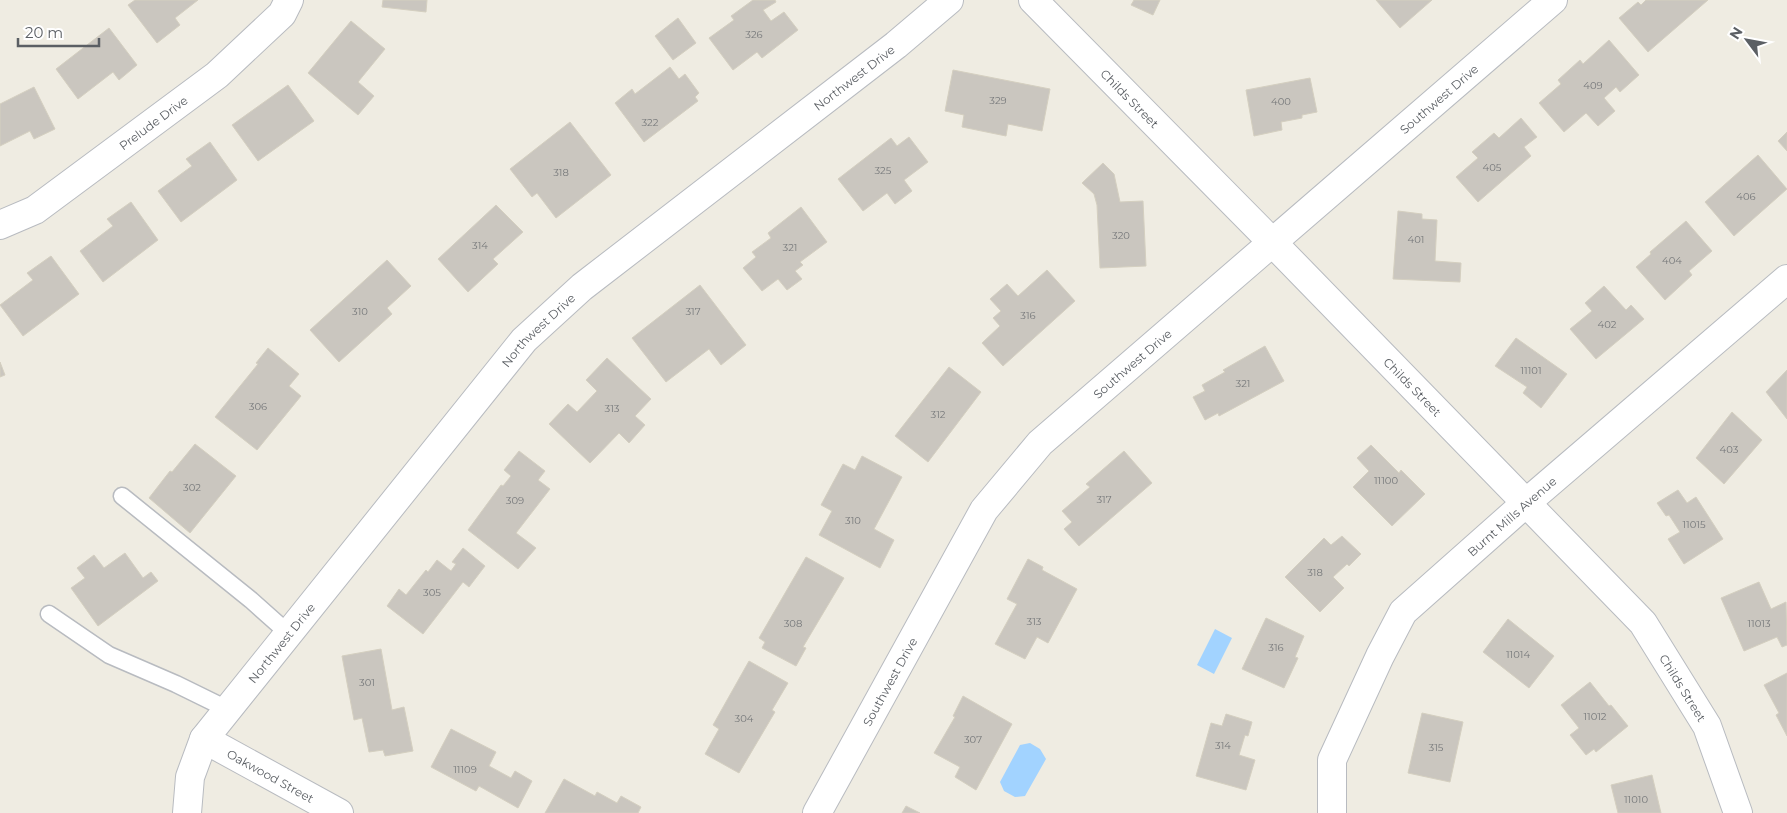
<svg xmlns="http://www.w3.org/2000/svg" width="1787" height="813" viewBox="0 0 1787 813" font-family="Montserrat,sans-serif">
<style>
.water{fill:#a2d3ff}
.building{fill:#cac6bf;stroke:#d4cfc0}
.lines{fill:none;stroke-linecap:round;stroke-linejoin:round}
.lane-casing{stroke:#b8bbc0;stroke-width:19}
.street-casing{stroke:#b8bbc0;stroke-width:30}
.lane{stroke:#fff;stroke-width:16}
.street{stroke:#fff;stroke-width:28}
.labels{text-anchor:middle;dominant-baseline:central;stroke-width:4;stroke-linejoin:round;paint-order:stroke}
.number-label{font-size:10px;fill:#77797b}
.street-label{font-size:12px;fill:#5b5f64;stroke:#fff}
</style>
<rect width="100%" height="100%" fill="#efece2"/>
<path class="water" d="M1215 629 1232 638 1214 674 1197 665Z
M1030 743 1040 749 1046 759 1025 796 1015 797 1004 791 1000 782 1020 745Z"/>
<path class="building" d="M135 0H198L175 18 180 25 157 43 128 5Z
M383 0H427L426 12 382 7Z
M753 0H775L776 2 763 10 771 21 784 12 798 30 762 58 757 52 733 70 709 38 734 20 731 16Z
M1134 0H1160L1153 15 1131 5Z
M1376 0H1432L1400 28Z
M1646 0H1708L1648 52 1619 18 1638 2 1641 5Z
M678 18 696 43 673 60 655 36Z
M351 21 385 49 358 82 374 96 358 115 308 73Z
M109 28 137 65 119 80 113 72 78 99 56 69Z
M1609 40 1639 75 1620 92 1616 87 1604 98 1615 111 1598 126 1586 113 1564 132 1539 103 1561 84 1558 80 1580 60 1583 64Z
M670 67 679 79 685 74 699 93 695 97 698 101 644 142 615 103 632 89 635 94Z
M953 70 1050 89 1042 131 1008 124 1006 136 962 127 964 115 945 111Z
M1310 78 1317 112 1302 115V118L1281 122 1282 130 1254 136 1246 90Z
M288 85 314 121 258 161 232 125Z
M34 87 55 129 34 139 30 131 0 146V104Z
M1521 118 1537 137 1524 147 1531 156 1478 202 1456 177 1478 158 1472 152 1494 133 1499 138Z
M570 122 611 175 556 218 537 193 532 197 510 169Z
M1787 132V151L1778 141Z
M909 137 928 162 904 180 912 191 895 204 887 193 863 211 838 179 891 138 897 146Z
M210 142 237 180 181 222 158 191 192 166 186 159Z
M1758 155 1787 189 1734 236 1705 202Z
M1103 163 1114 174 1120 202 1143 201 1146 266 1100 268 1097 205 1094 194 1082 183Z
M131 202 158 240 103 282 80 251 113 226 107 219Z
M496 205 523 232 493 259 498 264 468 292 438 259Z
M801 207 827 242 800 262 803 265 795 271 802 279 787 290 778 279 762 291 743 268 756 257 752 252 771 238 768 233Z
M1398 211 1422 214V219L1437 220 1435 261 1461 263 1460 282 1393 279Z
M1686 221 1712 251 1689 271 1692 275 1665 300 1636 267 1651 254 1650 252Z
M51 256 79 294 23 336 0 305 33 280 27 273Z
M387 260 411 286 387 308 392 314 339 362 310 330Z
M1047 270 1075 301 1003 366 982 343 1000 326 993 318 1001 311 990 299 1007 284 1018 296Z
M700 285 746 345 721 365 709 349 666 382 632 338Z
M1604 286 1626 310 1631 305 1644 319 1596 359 1570 329 1592 311 1585 303Z
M1516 338 1567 374 1541 408 1523 393 1527 387 1495 366Z
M1265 346 1284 381 1219 416 1218 413 1205 420 1193 397 1205 391 1202 385 1225 372 1223 370Z
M268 348 299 374 289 386 301 396 257 450 215 417 258 364 256 363Z
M607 358 651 399 635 416 645 425 629 443 619 433 590 463 549 424 568 404 577 412 597 391 586 380Z
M0 362 5 375 0 377Z
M949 367 981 392 928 462 895 436Z
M1787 370V419L1766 392Z
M1732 412 1762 440 1724 484 1696 458Z
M195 444 236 476 190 533 149 498 170 471 172 472Z
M1371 445 1399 473 1401 470 1425 494 1392 526 1353 487 1369 471 1357 458Z
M519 451 545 471 538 480 550 489 516 533 536 548 518 569 468 530 501 485 503 486 511 476 504 470Z
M1124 451 1152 483 1079 546 1064 529 1072 522 1062 511 1090 487 1086 484Z
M862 456 902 477 874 529 894 540 880 568 819 535 832 511 821 505 843 464 855 470Z
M1678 490 1687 503 1696 497 1723 539 1684 564 1668 539 1680 532 1669 515 1666 516 1657 503Z
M1342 536 1361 554 1349 566 1347 564 1333 577 1344 588 1320 612 1285 577 1324 538 1331 545Z
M463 548 485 566 469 587 463 582 423 634 387 606 399 589 406 595 426 570 428 572 437 560 451 571 456 564 452 562Z
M125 553 143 578 151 572 158 581 98 626 71 588 85 578 77 568 94 555 104 568Z
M806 557 844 578 803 647 806 648 796 666 762 648 765 642 759 638Z
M1028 559 1043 567 1042 570 1077 589 1048 643 1037 637 1025 659 995 644 1017 604 1007 599Z
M1759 582 1771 609 1786 602 1787 645 1782 647 1777 637 1744 651 1721 598Z
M1266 618 1304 636 1295 657 1298 658 1284 688 1242 669Z
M1508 619 1554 656 1529 688 1483 652Z
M381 649 392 710 404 707 413 751 385 756 383 750 369 752 362 718 354 720 342 656Z
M749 661 788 683 772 710 775 712 739 773 705 754 719 729 713 725Z
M1787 673V736L1776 715 1779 713 1764 685Z
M1590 682 1609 706 1611 705 1628 726 1596 752 1594 749 1586 755 1570 735 1579 728 1561 705Z
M963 696 1012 724 976 790 955 777 960 767 934 753 955 717 953 716Z
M1422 713 1463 722 1450 782 1408 773Z
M1226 714 1252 722 1248 736 1245 735 1239 755 1255 760 1246 790 1196 776 1211 723 1222 726Z
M451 729 496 752 489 766 511 778 515 771 532 781 518 808 479 786 476 791 431 767Z
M1652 775 1661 813H1618L1611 785Z
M564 779 595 796 597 792 617 803 621 796 641 807 638 813H545Z
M906 806 920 813H902Z"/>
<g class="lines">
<g class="lane-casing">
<path id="lane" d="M122 496 251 600 288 633
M49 614 109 655 176 684 227 709"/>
</g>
<g class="street-casing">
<g id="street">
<path id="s1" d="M1033 0 1272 242 1643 623 1707 726 1738 813"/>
<path id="s2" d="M0 225 35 210 217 75 282 14 289 0"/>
<path id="s3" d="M204 739 339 813"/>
<path id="s4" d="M187 813 190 777 204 739 524 340 582 287 896 45 949 0"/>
<path id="s5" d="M817 813 984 510 1040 443 1553 0"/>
<path id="s6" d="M1332 813V760L1380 656 1403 612 1527 502 1787 279"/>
</g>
</g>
<use href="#lane" class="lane"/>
<use href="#street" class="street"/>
</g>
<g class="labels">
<g class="number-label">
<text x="754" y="34">326</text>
<text x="1593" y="85">409</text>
<text x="998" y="100">329</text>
<text x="1281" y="101">400</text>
<text x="650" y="122">322</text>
<text x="1492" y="167">405</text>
<text x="883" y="170">325</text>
<text x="561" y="172">318</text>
<text x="1746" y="196">406</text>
<text x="1121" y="235">320</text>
<text x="1416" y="239">401</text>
<text x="480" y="245">314</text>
<text x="790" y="247">321</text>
<text x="1672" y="260">404</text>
<text x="360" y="311">310</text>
<text x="693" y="311">317</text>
<text x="1028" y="315">316</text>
<text x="1607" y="324">402</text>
<text x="1531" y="370">11101</text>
<text x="1243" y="383">321</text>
<text x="258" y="406">306</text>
<text x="612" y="408">313</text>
<text x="938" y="414">312</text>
<text x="1729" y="449">403</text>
<text x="1386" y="480">11100</text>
<text x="192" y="487">302</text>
<text x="1104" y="499">317</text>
<text x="515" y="500">309</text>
<text x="853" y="520">310</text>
<text x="1694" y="524">11015</text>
<text x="1315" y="572">318</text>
<text x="432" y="592">305</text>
<text x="1034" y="621">313</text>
<text x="793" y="623">308</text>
<text x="1759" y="623">11013</text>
<text x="1276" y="647">316</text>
<text x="1518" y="654">11014</text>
<text x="367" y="682">301</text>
<text x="1595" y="716">11012</text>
<text x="744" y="718">304</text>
<text x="973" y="739">307</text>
<text x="1223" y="745">314</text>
<text x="1436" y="747">315</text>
<text x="465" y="769">11109</text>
<text x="1636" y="799">11010</text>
</g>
<g class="street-label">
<text stroke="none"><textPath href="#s4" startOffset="1010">Northwest Drive</textPath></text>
<text stroke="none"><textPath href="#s1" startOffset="138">Childs Street</textPath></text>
<text stroke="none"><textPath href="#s5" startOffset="960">Southwest Drive</textPath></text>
<text stroke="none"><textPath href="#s2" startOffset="185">Prelude Drive</textPath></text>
<text stroke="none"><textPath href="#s4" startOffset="605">Northwest Drive</textPath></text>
<text stroke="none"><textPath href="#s5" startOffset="555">Southwest Drive</textPath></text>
<text stroke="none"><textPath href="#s1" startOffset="542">Childs Street</textPath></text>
<text stroke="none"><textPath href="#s6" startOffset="362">Burnt Mills Avenue</textPath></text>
<text stroke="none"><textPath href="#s4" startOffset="200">Northwest Drive</textPath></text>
<text stroke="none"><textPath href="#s5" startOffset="150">Southwest Drive</textPath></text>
<text stroke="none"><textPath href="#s1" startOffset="948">Childs Street</textPath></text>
<text stroke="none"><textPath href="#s3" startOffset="76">Oakwood Street</textPath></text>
</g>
</g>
<g transform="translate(1747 40) rotate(302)" stroke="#ffffff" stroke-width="4" paint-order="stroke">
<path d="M0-4L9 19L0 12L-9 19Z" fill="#5b5f64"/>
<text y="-8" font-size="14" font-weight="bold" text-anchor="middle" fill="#5b5f64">N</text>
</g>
<path d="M18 38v8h81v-8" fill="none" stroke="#5b5f64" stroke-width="2.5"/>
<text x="25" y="38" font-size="15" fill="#5b5f64" stroke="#ffffff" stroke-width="4" paint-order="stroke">20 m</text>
</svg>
